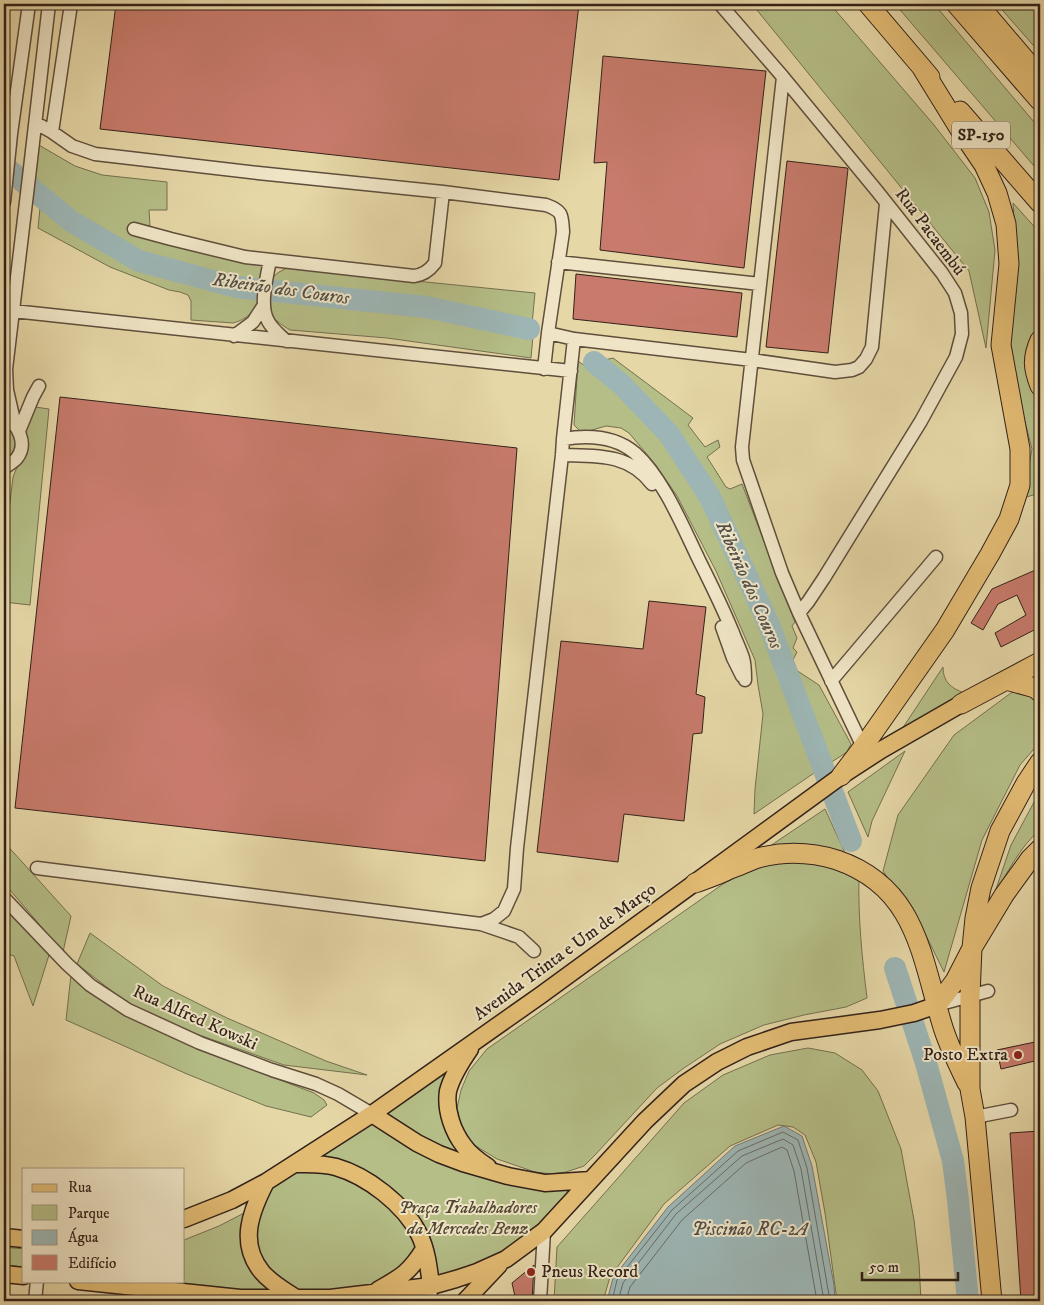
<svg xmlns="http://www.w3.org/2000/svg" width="1044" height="1305" viewBox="0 0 1044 1305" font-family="'IM FELL DW Pica',serif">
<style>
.green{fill:#b5be87;stroke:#747050}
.water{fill:#9db6b5;stroke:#727a77}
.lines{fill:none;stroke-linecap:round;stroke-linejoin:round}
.shore{stroke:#686c67;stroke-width:1}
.river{stroke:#9db6b5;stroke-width:22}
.building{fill:#c87b6c;stroke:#322119}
.minor-casing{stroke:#5f4e3c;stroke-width:15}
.major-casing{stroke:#322119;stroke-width:19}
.highway-casing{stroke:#322119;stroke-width:21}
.minor{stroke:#efe5c6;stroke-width:12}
.major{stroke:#e3bc74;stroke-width:16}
.highway{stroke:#e3bc74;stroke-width:19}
.poi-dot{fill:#8f2418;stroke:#efe5c6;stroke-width:2}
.labels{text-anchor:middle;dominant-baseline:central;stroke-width:4;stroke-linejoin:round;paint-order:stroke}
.shield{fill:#efe5c6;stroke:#6b5c4d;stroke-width:1}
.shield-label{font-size:16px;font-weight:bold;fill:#322119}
.street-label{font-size:18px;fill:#322119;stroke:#efe5c6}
.poi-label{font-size:18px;fill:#322119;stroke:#efe5c6;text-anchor:end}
.park-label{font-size:18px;font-style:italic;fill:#534834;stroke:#efe5c6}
.water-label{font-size:19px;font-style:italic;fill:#524e48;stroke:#efe5c6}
</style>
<rect width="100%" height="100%" fill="#e6d7a7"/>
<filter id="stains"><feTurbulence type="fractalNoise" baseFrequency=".004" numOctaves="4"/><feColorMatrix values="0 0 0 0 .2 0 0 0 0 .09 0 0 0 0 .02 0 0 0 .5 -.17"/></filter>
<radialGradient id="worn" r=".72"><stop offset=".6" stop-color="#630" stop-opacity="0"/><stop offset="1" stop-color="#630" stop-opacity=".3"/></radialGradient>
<path class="green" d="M752 4H830L934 125 975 178 989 212 995 250 986 348 969 271Z
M895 4H934L1040 129V173Z
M997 4H1040V53Z
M37 144 75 166 102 175 167 182V210H149L150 226 130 224 264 262 262 285 236 282 141 258 75 219 33 183Z
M1013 203 1040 233V326C1019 351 1025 379 1040 405V493L1023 498 1032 449 1009 361 1017 261Z
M40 208 71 229 137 268 232 294 259 295C259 309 246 320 233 323L191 320V301L188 295 180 292 169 290 110 267 38 228Z
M287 268 535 293 532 324 426 301 272 286 273 277 279 272Z
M269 299 422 313 533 336 531 358 387 338 290 330C275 321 270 317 269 299Z
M613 358 693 418 688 425 705 447 718 440 720 447 707 457 726 487 730 489 742 484 795 622 792 626 797 638 793 648 797 652 790 666 819 685 851 744 847 752 827 765 771 623 713 497 672 430 626 382 600 361Z
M578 361 619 390 666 438 707 503 763 626 820 769 754 814 755 789 763 714 758 685 755 660 716 571 677 496 656 465 629 433 621 428 606 426 582 433 574 425Z
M35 407 49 409 30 605 4 602V551L13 477 18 465 24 459 26 448 24 431Z
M4 423 15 435C16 450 16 453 4 463Z
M943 667C943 682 951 688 964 693L898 735Z
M1040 676V742L1020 765 982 840 944 972 912 907 889 880 883 871 898 815 954 735 1011 693Z
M905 751 872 821 868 837 848 792Z
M1040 791V830C1021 845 1005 876 993 898L1011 845Z
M825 809 845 853 810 845 792 844 770 846Z
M4 842 71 916 63 952 4 883Z
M790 859 823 862 859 877C858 918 862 957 867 998L846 1007 804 1015 764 1025 720 1044 684 1068 657 1088 595 1155 584 1166 566 1172 552 1174 535 1172 497 1159 479 1148 468 1140 462 1129 457 1108 461 1090 469 1071 487 1049 723 884 758 865Z
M4 907 49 955 33 1006 14 956 4 953Z
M90 933 163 986 227 1018 326 1061 367 1075 284 1065 188 1031 130 1005 77 964Z
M71 975 120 1013 197 1048 314 1093 324 1100 327 1105 311 1117 266 1106 187 1074 66 1020Z
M808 1048 835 1053 862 1070 878 1091 901 1149 914 1220 919 1263 921 1301H837L825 1213 816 1162 805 1135 793 1127 778 1125 730 1146 664 1204 610 1277 603 1301H554L557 1247 684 1103 723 1075 770 1055Z
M459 1057 450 1075 463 1160 380 1115Z
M373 1118 412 1144 578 1188 538 1228 500 1255 436 1280 410 1209 307 1159Z
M314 1170C319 1170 325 1169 329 1171 358 1180 394 1205 409 1231 412 1237 414 1244 417 1249L405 1267 370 1287 331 1291 294 1290 284 1284 266 1266 256 1248 257 1216 267 1194 276 1185 295 1173Z
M250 1210 245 1243 277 1290H247L162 1281H184V1240L219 1226Z
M4 1247 24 1249V1267L4 1265Z"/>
<path class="water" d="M784 1126 802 1136 812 1166 834 1285 835 1301H607L613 1278 668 1207 735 1146Z"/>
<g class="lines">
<path class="shore" d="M612 1301 617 1280 672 1210 738 1151 783 1132 798 1140 807 1168 830 1301
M618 1301 623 1283 676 1214 742 1156 783 1139 793 1145 801 1169 824 1301
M626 1301 630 1287 682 1220 746 1163 782 1147 787 1150 794 1171 817 1301"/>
<path class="river" d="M4 166 71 221 139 261 236 287 426 307 529 329
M594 362 621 384 669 434 710 497 767 620 851 841
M895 968 926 1063 953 1161 958 1200 968 1301"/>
</g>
<path class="building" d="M116 4H579L559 180 100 129Z
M603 56 766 71 744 268 600 250 607 162 594 163Z
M787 161 847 168 848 169 828 353 766 347Z
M576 274 742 293 737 337 573 319Z
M60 397 517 448 485 861 15 808Z
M1040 568V587L1035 589 1040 600V627L1001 647 995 633 1026 615 1017 595 998 604 983 630 971 623 992 589Z
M649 601 706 607 696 694 705 697 702 733 693 734 684 821 624 814 618 862 537 852 561 641 643 649Z
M1035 1042 1039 1060 1001 1069 997 1050Z
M1040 1131V1301H1021L1010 1133Z
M534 1265 532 1301H516L512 1283Z"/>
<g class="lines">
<g class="minor-casing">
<path id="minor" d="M720 4 783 77 877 191 942 273 955 293 961 313 962 334 956 357 921 421 824 578 808 602 799 613
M783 77 742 447 743 460 782 573 799 613 863 747
M36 123 52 132 72 146 95 154 258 173 443 192 546 205C563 211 562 215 563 232L548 333
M52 132 71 4
M4 202 11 134 29 4
M134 229 171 239 245 257 414 276C423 275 429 271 435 263L443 192
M270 260C267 277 259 305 268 321 272 329 280 335 286 341
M558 262 760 284
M4 310 571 371
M234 336 253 322 264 305
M544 369 548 333 574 339 752 360 835 372 852 370 859 367 866 359 872 347 886 204
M4 417C18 423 28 444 17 458 14 462 8 465 4 468
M15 425 7 390 6 369C21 247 35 126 49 4
M19 431 33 397 39 386
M563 439C587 435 615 436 635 453 663 478 683 527 699 560 711 584 723 608 733 633 736 641 740 649 743 658 745 665 745 672 745 680
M562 455C597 456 628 453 652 484
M722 627 733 658 742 676
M831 681 936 557
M37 868 481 924
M4 898 67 964 90 985 128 1010 200 1043 272 1070 316 1084 338 1094 372 1114
M534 951 519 937 481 924 494 919 504 911 514 889 517 848 562 455 563 439 574 339
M937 1005 988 991
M975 1117 1011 1110
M35 1301 37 1281
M430 1301 431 1286
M540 1301 544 1231"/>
</g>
<g class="major-casing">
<path id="major" d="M470 1049C461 1062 452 1076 448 1091 445 1110 453 1132 464 1146 470 1155 479 1161 488 1167
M372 1114 417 1143 439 1154 463 1163 508 1176 545 1183 591 1180
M294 1164C308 1164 322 1163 336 1167 367 1176 404 1204 419 1234 427 1250 429 1269 431 1286
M266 1182C251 1211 238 1243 262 1272 271 1283 284 1290 296 1298
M184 1219 232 1200 266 1182 372 1114 541 995 841 776 881 750 961 704
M4 1237 24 1239
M4 1274 24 1276
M78 1281 240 1298H330L431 1286 456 1279 477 1272 506 1259 544 1231 645 1121 684 1084 717 1062 747 1047 791 1032 880 1020 914 1013 937 1005
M378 1290C401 1277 410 1272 424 1249
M465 1301 499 1265"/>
</g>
<g class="highway-casing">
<path id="highway" d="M868 4 930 77
M956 4 1040 101
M978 4 1040 77
M960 111 1040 203
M1040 340C1032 358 1033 368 1040 386
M1006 680 1035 688 1040 692
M961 704 1040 662
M841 776 863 747 945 630 990 554 1009 519 1020 485V449L1001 345 1009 264 1006 224 997 193 984 165 959 128 922 68
M695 883C706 879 719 875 730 869 739 866 749 861 758 858 785 851 811 852 837 860 916 887 921 955 942 1024 948 1045 958 1064 967 1083
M937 1005 955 981 972 948 1004 895 1030 859 1040 849
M992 1301 975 1117 970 1089V996L972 948 975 918 981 888 1000 831 1026 783 1040 762"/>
</g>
<use href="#minor" class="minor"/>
<use href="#major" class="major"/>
<use href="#highway" class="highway"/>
</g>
<g class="poi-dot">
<circle cx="1018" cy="1055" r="5"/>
<circle cx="531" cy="1272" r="5"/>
</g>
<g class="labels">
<rect class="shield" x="952" y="121.5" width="58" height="27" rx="4"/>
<g class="shield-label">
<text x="981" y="135">SP-150</text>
</g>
<g class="street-label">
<text transform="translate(930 232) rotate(53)">Rua Pacaembú</text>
<text transform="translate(565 952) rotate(-36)">Avenida Trinta e Um de Março</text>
<text transform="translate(195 1018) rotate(24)">Rua Alfred Kowski</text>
</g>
<g class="poi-label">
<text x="1008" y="1055">Posto Extra</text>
<text x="541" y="1272" text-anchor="start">Pneus Record</text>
</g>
<g class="park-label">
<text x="468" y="1208">Praça Trabalhadores<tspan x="468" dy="21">da Mercedes Benz</tspan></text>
</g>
<g class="water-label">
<text transform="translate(281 289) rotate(8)">Ribeirão dos Couros</text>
<text transform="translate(749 585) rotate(66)">Ribeirão dos Couros</text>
<text x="750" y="1229">Piscinão RC-2A</text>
</g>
</g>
<rect width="1044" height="1305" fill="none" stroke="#e6d7a7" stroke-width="20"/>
<rect x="5" y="5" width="1034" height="1295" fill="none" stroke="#322119" stroke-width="2.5"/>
<rect x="10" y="10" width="1024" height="1285" fill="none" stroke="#322119"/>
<rect x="22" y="1168" width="162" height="115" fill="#efe5c6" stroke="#a39781"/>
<rect x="32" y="1184" width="25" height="8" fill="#e3bc74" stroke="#a39781"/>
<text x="68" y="1192" font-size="15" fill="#322119">Rua</text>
<rect x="32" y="1205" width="25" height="15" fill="#b5be87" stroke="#a39781"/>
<text x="68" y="1218" font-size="15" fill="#322119">Parque</text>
<rect x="32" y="1230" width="25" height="15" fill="#9db6b5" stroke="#a39781"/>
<text x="68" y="1242" font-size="15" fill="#322119">Água</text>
<rect x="32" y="1255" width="25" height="15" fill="#c87b6c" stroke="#a39781"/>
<text x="68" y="1268" font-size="15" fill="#322119">Edifício</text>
<path d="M862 1272v8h96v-8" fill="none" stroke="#322119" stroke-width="2.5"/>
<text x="869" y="1272" font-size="15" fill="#322119" stroke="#efe5c6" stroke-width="4" paint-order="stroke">50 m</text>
<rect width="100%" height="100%" filter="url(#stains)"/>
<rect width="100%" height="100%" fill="url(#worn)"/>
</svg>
